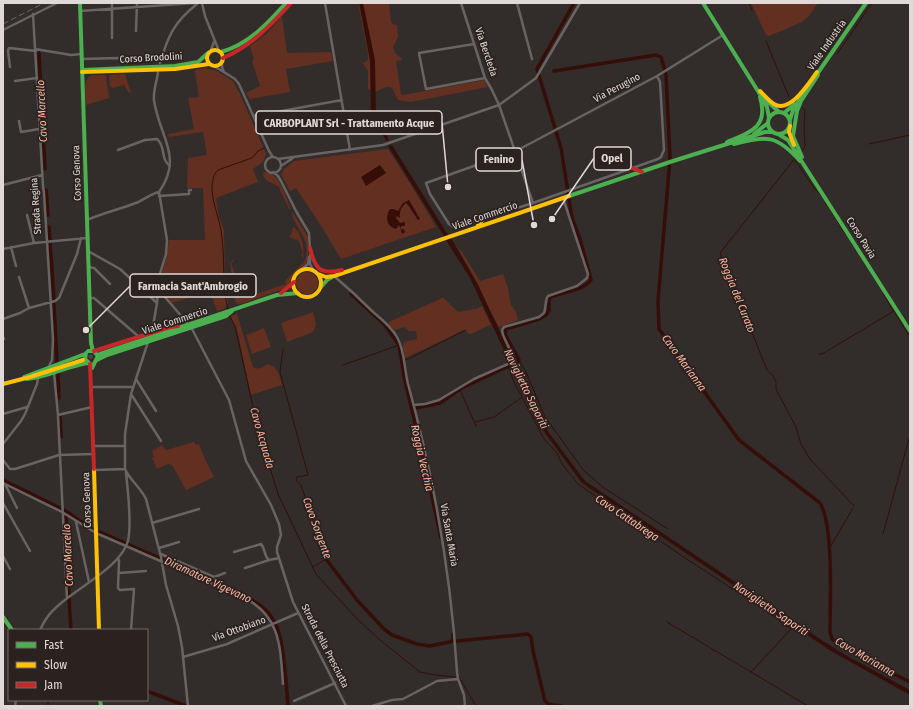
<svg xmlns="http://www.w3.org/2000/svg" width="913" height="709" viewBox="0 0 913 709" font-family="'Fira Sans Condensed',sans-serif">
<style>
.green{fill:#632f21}
.water{fill:#350f07}
.lines{fill:none;stroke-linecap:round;stroke-linejoin:round}
.stream{stroke:#350f07;stroke-width:1}
.canal{stroke:#350f07;stroke-width:3.5}
.primary-tunnel{stroke:#4c4645;stroke-width:4;stroke-dasharray:4 2;stroke-linecap:butt}
.street{stroke:#686463;stroke-width:2.5}
.fast{stroke:#4caf50;stroke-width:4}
.slow{stroke:#ffc107;stroke-width:4}
.jam{stroke:#c62828;stroke-width:4}
.rail{stroke:#696666;stroke-width:1;stroke-dasharray:6 3;stroke-linecap:butt}
.labels{text-anchor:middle;dominant-baseline:central;stroke-width:3.5;stroke-linejoin:round;paint-order:stroke}
.street-label{font-size:10px;fill:#e0d9d7;stroke:#2b211e}
.water-label{font-size:11px;font-style:italic;fill:#fdb7a3;stroke:#2b211e}
.leader{fill:none;stroke:#e0d9d7;stroke-width:1.5}
.callout-dot{fill:#e0d9d7;stroke:#2b211e;stroke-width:1.5}
.callout{fill:#2b211e;stroke:#e0d9d7;stroke-width:1.5}
.callout-label{font-size:11px;text-anchor:middle;font-weight:bold;fill:#e0d9d7}
</style>
<rect width="100%" height="100%" fill="#322c2b"/>
<path class="green" d="M358 3H389L391 22 393 24 397 25 398 37 393 47 395 53 403 60 396 61 401 94 403 95 484 80 488 87 411 102 398 100 392 88C385 85 381 90 375 92L368 89V71L363 63 368 60V54Z
M751 3H818L809 16 802 22 769 36 766 35Z
M282 16 287 53 331 52 333 61 286 69 290 92 250 99 246 93 260 86 252 61 254 60 250 46 267 33Z
M204 68 217 71 233 81 235 85 241 96 266 154 263 162 253 169 258 182 216 198 219 217 224 230 225 284 228 303 224 309 217 311 210 291 172 303 161 289 160 285V279L166 260 169 240H205L203 188H187L188 158 207 155 203 132 169 137 168 134 194 129 188 98 199 97 195 72V70Z
M125 74 131 93H129L124 85 113 88 110 87 109 75Z
M91 75H106L109 98 86 105C86 96 82 80 91 75Z
M388 149 411 185 436 227 341 259 318 221 296 188 290 191 281 174 284 169 294 161Z
M264 172C280 172 285 196 291 209H289C286 201 281 194 279 187 273 182 264 183 263 173Z
M292 211 308 237V257L305 266 298 271 291 282 283 289 241 304 236 303 234 297 238 294 249 295 250 296 286 284 285 281 304 262C315 240 291 226 292 211Z
M293 226C302 235 305 247 303 259L301 254 303 253 298 239 296 240 289 237 292 232Z
M457 247 462 252 480 281 503 274 508 288 511 305 516 312 518 320 499 327 485 302 479 286Z
M235 257 233 262 231 263 240 289H242L243 292 238 291 234 293 230 263Z
M296 283a11 11 0 1 1 22 0a11 11 0 1 1-22 0Z
M442 298H444L458 312 475 309 482 306 491 325C483 327 476 333 469 334L464 330 405 358 403 347 404 342 417 339 416 331H409L404 327 395 330 389 325V322Z
M313 312 316 325 313 332 287 342 281 323Z
M237 314 253 367C258 370 263 368 267 364 278 366 279 375 282 385L251 395 237 329 231 317V316Z
M264 328 271 347 252 354 246 335Z
M194 442 196 445 199 444 205 459 214 477 186 490 172 465 168 464 157 469 152 458 154 457 152 451 162 445 166 450Z"/>
<path class="water" d="M359 3H363L375 60 376 115 389 140 386 141 371 111 370 61Z
M392 145 448 235 444 236 388 146Z
M380 165 386 173 366 186 361 177Z
M409 200 420 219 418 220 408 205 406 203C401 207 399 212 400 218L397 216 396 218 400 223 405 222V226H402L400 228 402 230 403 228 405 232 402 234 399 225 396 229C386 226 385 217 390 209H394L398 211 403 203Z
M451 238 478 285 514 361 510 363 470 278 446 240Z
M515 364 534 406 549 433 585 481 823 641 849 657 910 690V695L831 651 582 483 545 433 512 365Z"/>
<g class="lines">
<path class="stream" d="M749 3 752 10
M766 41 789 97
M837 54 872 3
M802 108 805 110 804 128 805 146 803 150
M869 144 910 135
M795 160 814 188 823 197
M824 200 846 235
M883 293 894 312
M228 310C222 286 225 262 222 238 221 222 213 206 212 190 212 182 213 175 218 170L252 158 258 151 264 148
M895 313 910 337
M229 315 235 326 257 425 278 494 316 574 357 619 380 640 420 672 435 675 456 677
M283 349 280 372 308 475 297 477 296 480 301 485 326 559 313 567
M819 354H822L894 311
M402 360 408 359 466 330
M519 360 526 372 545 417 584 471 604 488 668 529
M343 365 399 345
M508 367 514 382 544 439 557 453 562 464 578 484 685 558 762 608 791 629
M776 382 773 376 767 370 720 253 796 157
M776 384V389L778 393 796 427 801 444 810 459 854 506
M460 390 476 426
M475 422 494 417 521 398
M883 534 910 435
M829 549 853 508
M667 622 808 706
M751 672 794 626
M459 677 476 706
M48 700V706"/>
<path class="canal" d="M39 53 45 169
M554 71 656 55 661 57 666 75 670 158 658 301 659 329 739 440 820 503C834 526 830 602 830 632L832 639 841 645 886 670 910 682
M46 190 48 215
M49 227 50 239
M50 243 54 300
M351 294 384 324 399 345 405 381 426 469 441 538
M54 304 57 363
M518 361 519 360 505 334 506 329 539 319 546 315 549 310V298C561 291 582 292 591 280L580 239 572 218 561 148 537 69 574 3
M58 374 59 398
M412 409 440 403 462 388 517 362
M60 416 61 437
M3 480 64 510 92 529
M66 515 69 595
M100 532 239 593C274 609 281 626 284 663 286 677 287 692 288 706
M326 559 357 600 384 629 392 635 417 644 430 646 454 641
M69 599 71 630
M453 634V641
M457 641 528 634 531 637 533 651 545 701C550 707 554 704 561 706
M147 691 186 706"/>
<path class="primary-tunnel" d="M83 359 99 354"/>
<path class="street" d="M112 3V38
M202 3 205 16 219 51
M325 3 350 150
M461 3 485 78 492 90 499 105 533 203
M517 3 532 59
M80 11 195 3
M33 14 43 186 44 193 53 339 52 360 49 366
M3 30 57 3
M136 31 137 3
M474 44 419 53 426 89 485 78
M35 49 71 55 81 54
M211 50 214 42
M82 59 119 58 124 60 126 63
M222 60V67L224 72
M160 63C168 36 174 22 197 4
M214 66 235 79 239 84 269 151 273 157
M10 67 8 51 9 48 36 51
M657 76 660 82 664 150 661 157 658 159 533 203 460 226 453 227 449 224 430 194 426 183 516 151 657 76 723 35
M15 81 37 78
M254 116 342 100
M19 121 21 132 39 129
M118 150 145 140 157 139C166 146 160 159 170 166
M265 165a8 8 0 1 1 16 0a8 8 0 1 1-16 0Z
M278 159 383 145 499 105 536 78 580 3
M281 166 293 158
M273 172 278 176 281 181 296 211 309 233 310 250
M3 185 42 175
M159 196 189 194V190H191
M27 215 34 243
M87 220C103 213 120 209 136 203 144 200 150 194 159 192
M11 247 16 266
M3 249 34 243 87 238
M88 251 120 269 157 303
M310 255V264L314 271
M89 267 94 268 110 284
M300 271 308 264 309 257
M334 276C347 287 360 299 372 311 381 319 391 326 397 337 405 351 404 368 408 384 434 478 451 575 457 672L458 679 464 695 465 706
M19 277 29 308
M159 290 188 324
M90 298H94L138 336
M3 319 20 313 29 308 55 301 59 298 77 254 81 238
M191 327 229 400 246 461 271 505 279 524 281 535 277 547V552L293 602 346 706
M152 332 157 303 159 277 166 254 167 240 159 192C184 156 159 137 154 100 153 91 157 81 158 72
M3 337 4 339
M148 342 131 394 125 434V469C129 479 141 488 146 499L161 557 166 585 178 626 182 647 188 706
M54 373 58 415 67 598
M136 379 156 411
M92 387H133
M131 394 161 441
M414 405 425 404 439 400 474 379 515 361 503 335 502 330 504 327 539 317 544 313C546 308 545 300 548 296L577 286 587 278 588 274 563 198
M3 414 27 407
M58 415 92 407
M3 444 21 421 25 414 37 384 38 378
M94 446H124
M3 460 10 469H15L59 455 94 454
M94 470 125 469
M3 483 62 512 96 533 241 596C281 615 280 646 283 684
M5 484 17 508
M3 503 30 551
M76 522 89 582
M152 523 199 509
M159 548 179 542
M234 552 261 544C265 548 264 556 269 560L279 558
M161 554 214 577 225 573
M3 556 10 569
M118 558 119 561 118 588 120 590 134 589 131 630
M245 568 269 560
M119 573 146 571
M40 630C42 626 44 622 46 619 64 592 119 572 128 541 132 523 128 492 126 473
M183 657 227 644 298 613
M294 701 335 683
M15 706 16 700
M372 706 392 700 403 699 437 681 458 679"/>
<path class="fast" d="M80 3 91 343 93 351
M703 3 761 96 767 107 769 118
M221 52C249 44 267 24 286 3
M82 70 175 66 198 62 208 53
M765 99 779 112
M768 123a11 11 0 1 1 22 0a11 11 0 1 1-22 0Z
M784 113 795 104
M790 120 793 110 802 96 866 3
M754 134 768 123
M778 134 788 140 910 331
M727 142C751 132 769 127 760 97
M734 144C767 136 776 134 800 161
M802 157 793 136 797 111 801 101 818 75
M569 196 673 161 765 132H773
M321 287 327 280 332 277
M88 351H94L98 356 92 368
M86 353 85 359 90 364
M100 354 277 295 298 293
M97 360 107 355 226 316 232 311
M24 377 85 354
M27 379C48 377 67 366 88 363
M3 617 12 630
M100 700 101 706"/>
<path class="slow" d="M207 58a8 8 0 1 1 16 0a8 8 0 1 1-16 0Z
M82 72 175 69 209 64
M760 91C764 95 769 101 774 104 790 114 809 83 817 72
M790 126 789 132 794 145
M477 227 483 219
M293 283a14 14 0 1 1 28 0a14 14 0 1 1-28 0Z
M318 274 326 277 334 276 569 196
M3 384 30 377 83 360
M94 469 99 630"/>
<path class="jam" d="M223 58C251 46 271 25 291 3
M632 168 642 172
M310 248C315 269 320 275 342 270
M281 293 294 282
M94 351 170 327 178 326
M90 364 94 469"/>
<path class="rail" d="M3 24 44 3"/>
</g>
<g class="labels">
<g class="street-label">
<text transform="translate(827 45) rotate(-55)">Viale Industria</text>
<text transform="translate(486 52) rotate(71)">Via Bercleda</text>
<text transform="translate(151 58) rotate(-3)">Corso Brodolini</text>
<text transform="translate(617 88) rotate(-28)">Via Perugino</text>
<text transform="translate(77 173) rotate(-92)">Corso Genova</text>
<text transform="translate(36 206) rotate(-94)">Strada Regina</text>
<text transform="translate(485 216) rotate(-19)">Viale Commercio</text>
<text transform="translate(861 238) rotate(58)">Corso Pavia</text>
<text transform="translate(175 321) rotate(-18)">Viale Commercio</text>
<text transform="translate(87 500) rotate(-92)">Corso Genova</text>
<text transform="translate(449 535) rotate(80)">Via Santa Maria</text>
<text transform="translate(239 629) rotate(-20)">Via Ottobiano</text>
<text transform="translate(325 646) rotate(63)">Strada della Presciutta</text>
</g>
<g class="water-label">
<text transform="translate(42 111) rotate(-93)">Cavo Marcello</text>
<text transform="translate(737 295) rotate(68)">Roggia del Curato</text>
<text transform="translate(684 363) rotate(54)">Cavo Marianna</text>
<text transform="translate(526 389) rotate(64)">Naviglietto Saporiti</text>
<text transform="translate(262 438) rotate(74)">Cavo Acquada</text>
<text transform="translate(422 458) rotate(77)">Roggia Vecchia</text>
<text transform="translate(627 518) rotate(34)">Cavo Cattabrega</text>
<text transform="translate(317 528) rotate(70)">Cavo Sorgente</text>
<text transform="translate(68 555) rotate(-93)">Cavo Marcello</text>
<text transform="translate(208 580) rotate(25)">Diramatore Vigevano</text>
<text transform="translate(771 609) rotate(34)">Naviglietto Saporiti</text>
<text transform="translate(865 657) rotate(30)">Cavo Marianna</text>
</g>
</g>
<path class="leader" d="M448 187L442 123M552 219L594 158M534 225L522 160M86 330L130 286"/>
<g class="callout-dot">
<circle cx="448" cy="187" r="4"/>
<circle cx="552" cy="219" r="4"/>
<circle cx="534" cy="225" r="4"/>
<circle cx="86" cy="330" r="4"/>
</g>
<g class="callout">
<rect x="256" y="111" width="186" height="23" rx="4"/>
<rect x="594" y="147" width="37" height="23" rx="4"/>
<rect x="476" y="148" width="46" height="23" rx="4"/>
<rect x="130" y="274" width="126" height="23" rx="4"/>
</g>
<g class="callout-label">
<text x="349" y="127">CARBOPLANT Srl - Trattamento Acque</text>
<text x="612" y="162">Opel</text>
<text x="499" y="163">Fenino</text>
<text x="193" y="290">Farmacia Sant'Ambrogio</text>
</g>
<rect width="913" height="709" fill="none" stroke="#e0d9d7" stroke-width="8"/>
<rect x="8" y="629" width="140" height="72" fill="#2b211e" stroke="#736b68"/>
<rect x="16" y="642" width="20" height="6" fill="#4caf50" stroke="#736b68"/>
<text x="44" y="649" font-size="12" fill="#e0d9d7">Fast</text>
<rect x="16" y="662" width="20" height="6" fill="#ffc107" stroke="#736b68"/>
<text x="44" y="669" font-size="12" fill="#e0d9d7">Slow</text>
<rect x="16" y="682" width="20" height="6" fill="#c62828" stroke="#736b68"/>
<text x="44" y="689" font-size="12" fill="#e0d9d7">Jam</text>
</svg>
